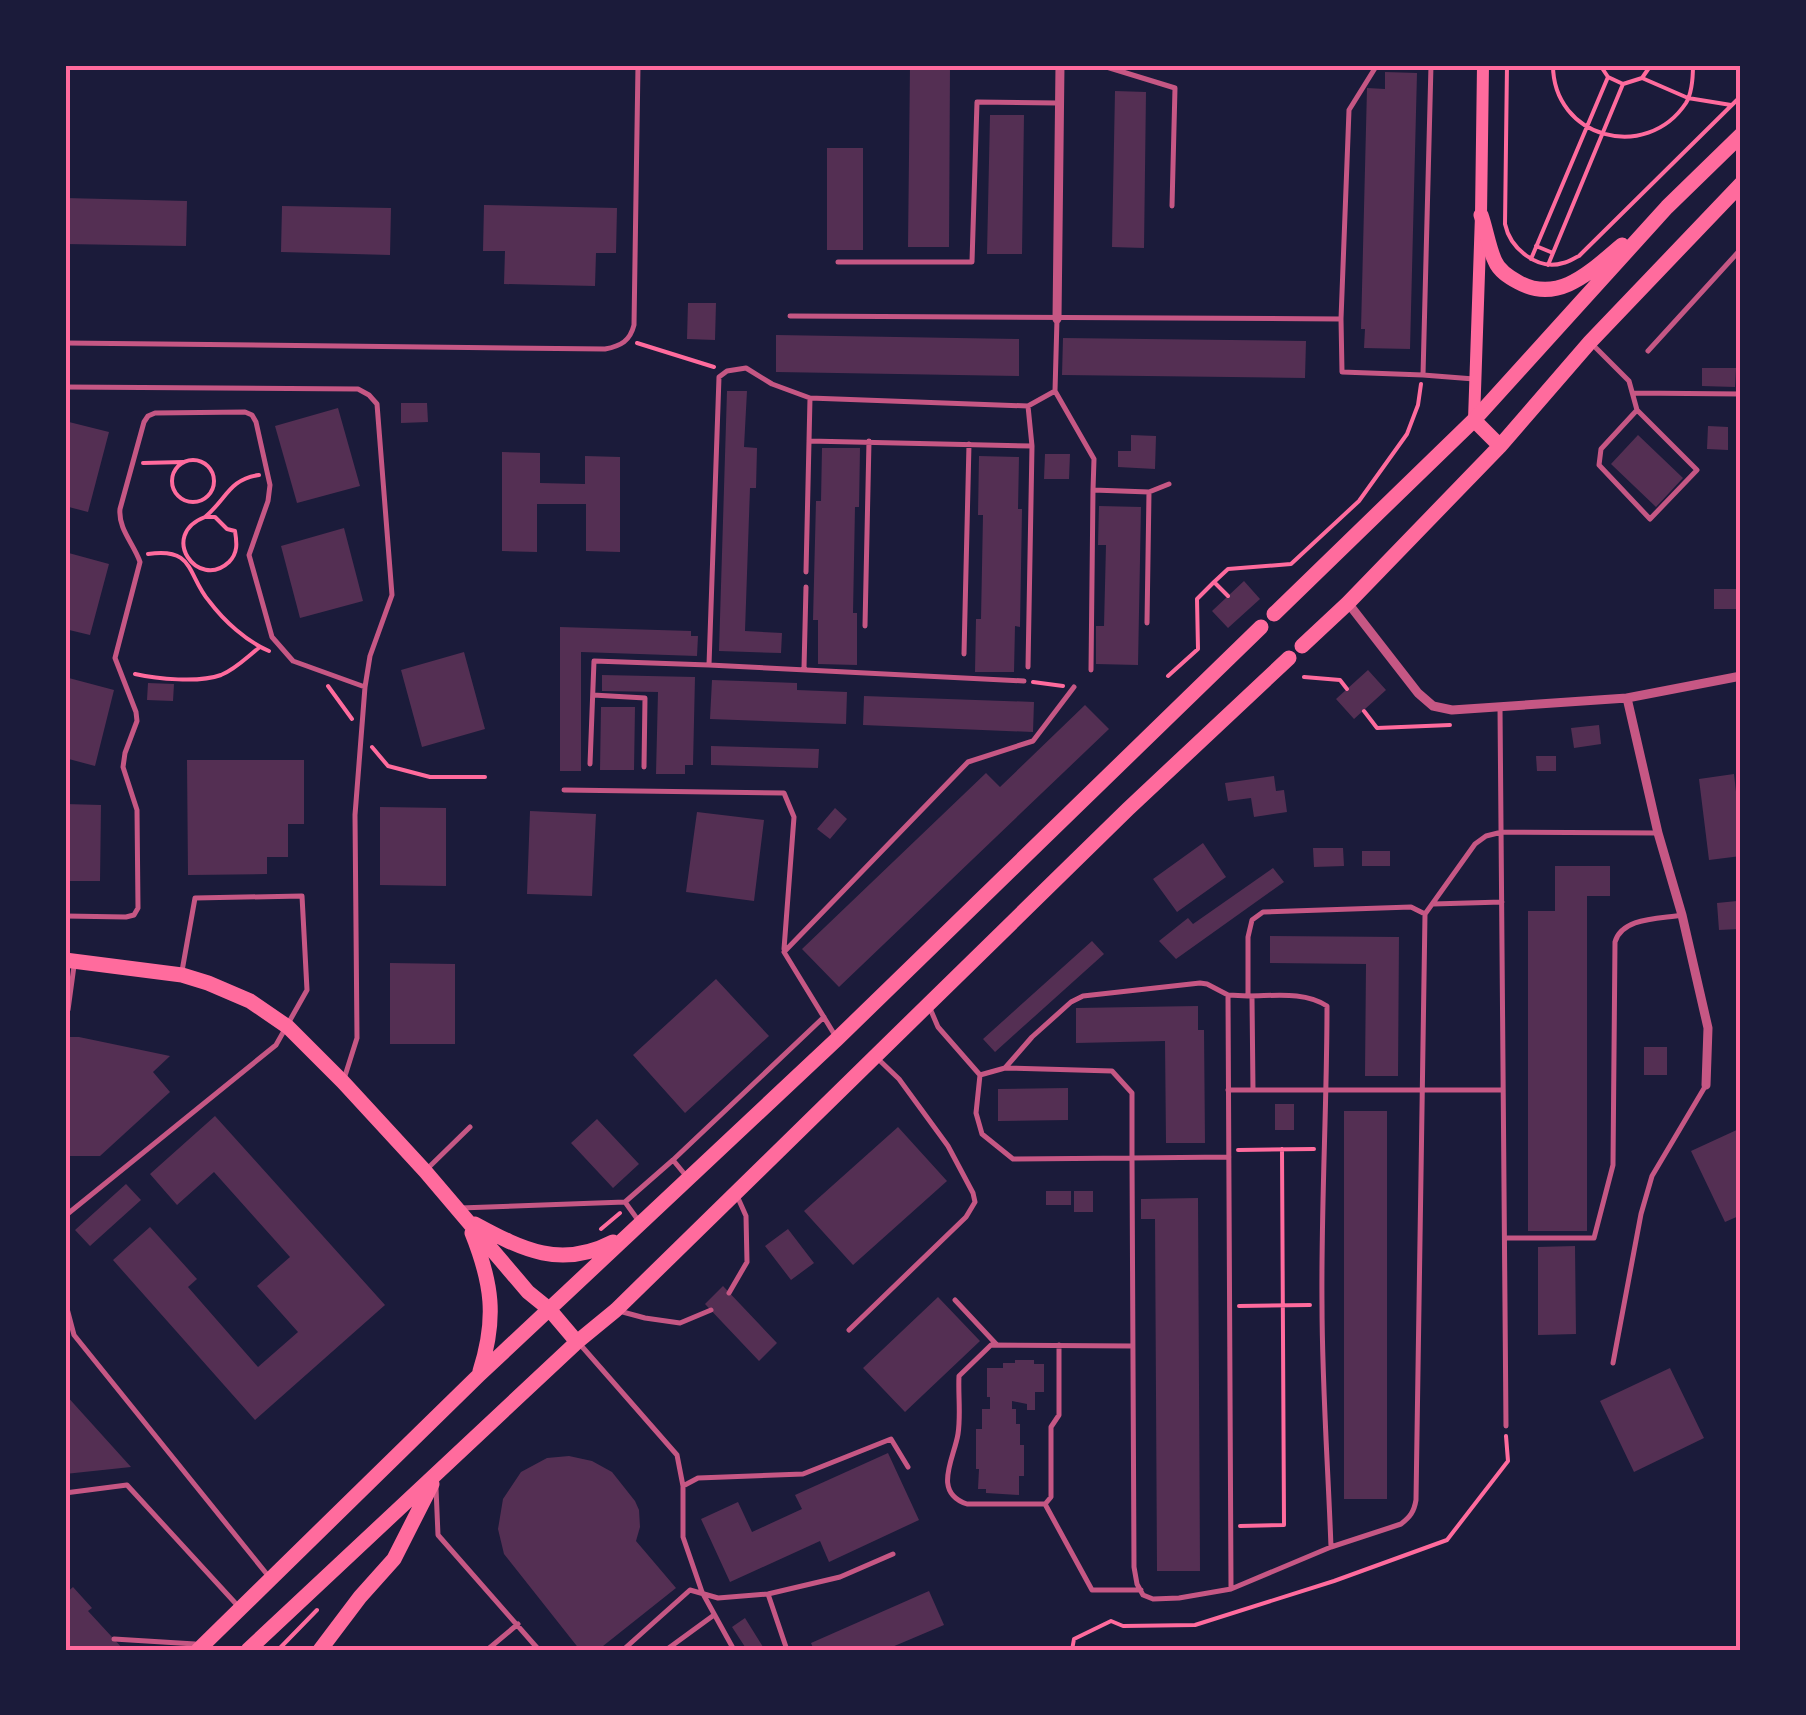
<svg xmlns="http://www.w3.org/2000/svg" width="1806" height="1715" viewBox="0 0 1806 1715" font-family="'Nunito Sans',sans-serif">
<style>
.building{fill:#542f53}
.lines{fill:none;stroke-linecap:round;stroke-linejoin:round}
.path{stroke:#ff6b9d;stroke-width:4}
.service{stroke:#c65784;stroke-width:5}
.minor{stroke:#c65784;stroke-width:9}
.secondary{stroke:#ff6b9d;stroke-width:12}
.primary{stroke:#ff6b9d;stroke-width:15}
.neatline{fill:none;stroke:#ff6b9d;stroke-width:4}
</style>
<rect width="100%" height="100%" fill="#1b1b3a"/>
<path class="building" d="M910 65H950L949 247H908Z
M1385 72 1417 73 1410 349 1364 348 1365 329H1361L1367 88 1385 89Z
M1115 91 1146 92 1144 248 1112 247Z
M990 115H1024L1022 254H987Z
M827 148H863V250H827Z
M65 198 187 201 186 246 65 244Z
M484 205 617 208 616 253H596L595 286 504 284 505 251H483Z
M282 206 391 208 390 255 281 252Z
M688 303H716L715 340 687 339Z
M776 335 1019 339V376L776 372Z
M1063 338 1306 341 1305 378 1062 375Z
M1702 368H1736L1735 387 1702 386Z
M727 391H747L744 447 757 448 756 488H750L745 631 782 633 781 653 719 651Z
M401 403H427L428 422 401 423Z
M338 408 360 486 297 503 275 426Z
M65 421 109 432 88 512 65 506Z
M1708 426 1728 427V450L1707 449Z
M1131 435 1156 436 1155 469 1118 467V451H1131Z
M1638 435 1683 478 1656 507 1611 464Z
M822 448H860L859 507H855L853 613H857V665L818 664V620H813L816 501H821Z
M502 452 540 453V483L585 484V456L620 457V552L586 551V504H537V552L502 551Z
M1045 454H1070L1069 479H1044Z
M979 456 1019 457 1018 509H1022L1020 627 1015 626 1014 672H975L976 619H981L983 515H978Z
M1099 506 1141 507 1138 665 1096 664V626H1104L1106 545H1098Z
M344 528 363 601 300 618 281 546Z
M65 552 109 564 90 635 65 629Z
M1244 581 1260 599 1228 628 1212 611Z
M1714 589H1741V609H1714Z
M560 627 691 631V636H698L697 656 581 652V771H560Z
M464 652 485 729 422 747 401 670Z
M1368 670 1386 690 1354 719 1336 699Z
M602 675 695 677 693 765H685V774H656L658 692 602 691Z
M65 677 114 690 95 766 65 758Z
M712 680 797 683V690L847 692 846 724 710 719Z
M148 683 174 684 173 701 147 700Z
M864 696 1034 702 1033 732 863 725Z
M1085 705 1109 729 839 987 802 949 986 773 1000 787Z
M601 707H635L634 770H600Z
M1599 725 1601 744 1574 748 1571 728Z
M711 746 819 749 818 768 711 765Z
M1536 756H1556V771H1537Z
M187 760H304V824H288V857H267V874L188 875Z
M1734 774 1741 836V856L1709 860 1699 779Z
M1274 776 1276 791 1284 790 1287 812 1254 817 1251 798 1228 801 1225 783Z
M65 804 101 805 100 881H65Z
M380 807 446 808V886L380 885Z
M835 808 847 819 830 839 817 829Z
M530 811 596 814 592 896 527 894Z
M697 812 764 820 754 901 686 892Z
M1203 843 1226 877 1177 912 1153 879Z
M1313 848H1343L1344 866 1314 867Z
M1362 851H1390V866H1362Z
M1555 866H1610V896H1587V1231H1528V911H1555Z
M1273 868 1284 882 1176 959 1159 941 1188 918 1193 924Z
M1737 901 1739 929 1719 930 1717 903Z
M1270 936 1399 937 1398 1076H1365L1366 964 1270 963Z
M1092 941 1104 954 995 1052 983 1039Z
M390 963 455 964V1044H390Z
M716 979 769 1036 685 1113 633 1055Z
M1198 1006V1030H1204L1205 1143H1166L1165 1041 1076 1043V1008Z
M65 1037H79L170 1056 153 1072 170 1092 100 1156H65Z
M1644 1047H1667V1075H1644Z
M1068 1088V1120L998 1121V1089Z
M1275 1104H1294V1130H1275Z
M1344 1111H1387V1499H1344Z
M215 1116 385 1305 255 1420 113 1260 150 1227 197 1279 188 1287 258 1367 298 1332 257 1286 290 1257 214 1172 177 1205 150 1174Z
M597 1119 639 1164 613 1188 571 1143Z
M898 1127 947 1181 853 1265 804 1211Z
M1741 1128V1215L1725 1222 1691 1151Z
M126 1184 141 1200 90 1246 75 1230Z
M1046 1191H1071V1205H1046Z
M1074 1191H1093V1212H1074Z
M1198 1198 1200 1571H1157L1155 1219H1141V1199Z
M788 1229 814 1263 791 1280 765 1246Z
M1575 1246 1576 1334 1538 1335V1247Z
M723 1286 777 1343 759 1361 705 1304Z
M938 1297 980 1341 905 1412 863 1368Z
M1015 1360H1034V1364H1044V1392H1035V1410H1027V1404L1012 1401V1409H1016V1424H1020V1445H1024V1476H1019V1495L986 1493V1489H978L979 1469H976V1429H982V1409H990V1397H987V1368H1003V1363H1015Z
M1670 1368 1704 1438 1634 1472 1600 1401Z
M65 1394 131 1467 65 1474Z
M888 1453 919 1520 829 1562 820 1541 730 1582 701 1519 738 1502 752 1532 802 1509 795 1495Z
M569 1456 592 1461 612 1472 635 1501 639 1510 640 1527 636 1541 676 1588 598 1650H580L504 1554 498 1529 503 1499 521 1472 547 1458Z
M73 1587 92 1608 88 1611 124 1650H70L65 1645V1594Z
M929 1591 944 1625 885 1650H814L811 1643Z
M745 1618 765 1650H747L732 1627Z"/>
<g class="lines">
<path class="path" d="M1507 65 1505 224C1510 248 1537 271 1563 263 1569 262 1574 258 1579 256L1741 96
M1553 65C1553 138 1646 163 1686 103 1692 93 1693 76 1693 65
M1600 65 1608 77 1623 84 1642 78 1651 65
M1642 78 1688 98 1731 105
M1536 246 1553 253
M1531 259 1608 77
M1548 265 1623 84
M637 343 714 367
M172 481a21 21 0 1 1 42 0a21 21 0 1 1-42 0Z
M143 463 183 462
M205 517H215L227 529 235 531C237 543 238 553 229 562 198 591 158 535 205 517Z
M205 517C226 500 229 479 259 475
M148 554C195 547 187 575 209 601 224 621 246 641 269 651
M1228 596 1214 582 1228 569 1291 564 1359 501 1407 434 1418 405 1421 384
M135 674C157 679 199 683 221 675 236 669 248 656 260 647
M1168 676 1198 649 1197 599 1214 582
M1304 677 1340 680 1347 689
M1033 682 1063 686
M328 686 352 719
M1364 711 1377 728 1450 725
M372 747 388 766 430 777H485
M1238 1150 1314 1149
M601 1229 620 1213
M1239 1306 1310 1305
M1240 1526 1284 1525 1282 1149
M278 1650 317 1610
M1072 1650 1074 1639 1111 1621 1123 1626 1195 1625 1334 1581 1447 1540 1508 1461 1506 1436"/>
<path class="service" d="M1100 65 1175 88 1172 206
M838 262H972L977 102 1057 103
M790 316 1341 319 1349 110 1377 65
M1341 319 1342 372 1423 375 1474 379
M65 343 605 349C621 346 630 341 634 325L638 65
M1593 345 1629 381 1637 410 1697 470 1650 519 1599 465 1601 449 1637 410
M1648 351 1741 249
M1423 375 1431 65
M65 387 358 389 369 395 377 404 392 595 370 656 365 687 355 815 357 1038 344 1079
M1055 391 1094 459 1093 490 1149 492 1169 484
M1634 393 1741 394
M1028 406 1032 446 1028 667
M809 441 1032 446
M806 572 810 398
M1147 623 1149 492
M865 626 869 441
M964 654 969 444
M804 668 806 587
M1091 670 1093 490
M1024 681 709 665 719 377 727 371 746 368 772 384 810 398 1028 406 1055 391 1057 319
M593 695 645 698 644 767
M1500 707 1506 1426
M590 764 594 661 709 665
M564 790 784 793 794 817 784 949
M1433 904 1502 902
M65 916 126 917 134 915 138 908 137 810 123 767 125 753 137 721 136 712 115 658 140 562C134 544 118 529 120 509L144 422 148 416 155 413 245 412 252 415 256 422 270 485 268 501 249 555 272 637 293 661 365 687
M1228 995 1231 1587
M1252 998 1253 1090
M929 1006 938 1027 980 1075 1005 1068 1032 1037 1071 1002 1083 996 1200 983 1207 984 1228 995 1248 996
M65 1010H68L74 966
M836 1037 784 952 968 762 1033 741 1074 687
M980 1075 976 1113 982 1134 1013 1159 1132 1158V1093L1112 1071 1005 1068
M1228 1090H1502
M1229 1157 1132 1158 1134 1567 1137 1584 1143 1595 1153 1599 1179 1598 1231 1589 1331 1547 1401 1524C1410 1517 1414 1512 1416 1500L1425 914 1475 844 1486 836 1502 832 1658 833
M673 1160 687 1177
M426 1170 470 1127
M625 1202 638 1220
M460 1208 625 1202 673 1160 824 1017
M65 1229V1216L276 1045 307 990 302 896 195 898 182 971
M1505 1238H1594L1613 1165 1615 942C1622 917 1660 919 1682 915
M729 1293 747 1262 746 1216 738 1198
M955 1300 997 1345
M65 1301 74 1335 270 1578
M619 1311 645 1318 680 1323 711 1310
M849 1330 966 1217 975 1202 973 1193 948 1146 899 1079 876 1057
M578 1342 677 1455 683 1486V1537L702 1592 734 1650
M1133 1346 991 1345 959 1376C958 1395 961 1415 958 1434 954 1459 932 1492 967 1504H1045L1092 1590H1141
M1613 1363 1641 1214 1652 1176 1706 1085
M683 1486 698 1478 803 1474 891 1439 908 1467
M436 1488 438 1535 539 1650
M65 1493 127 1485 238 1606
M1046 1503 1051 1497V1427L1059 1415V1345
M1331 1547C1328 1466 1322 1385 1322 1304 1321 1205 1327 1106 1327 1006 1304 991 1274 996 1248 996V937L1252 920 1263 912 1411 907 1425 914
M768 1594 787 1650
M114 1639 195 1644
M487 1650 518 1624
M623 1650 690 1590 718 1598 768 1594 840 1577 893 1554
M666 1650 714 1615"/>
<path class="minor" d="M1057 319 1060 65
M1348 603 1418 693 1433 706 1452 710 1627 698 1741 676
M1627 698 1658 833 1682 915 1708 1028 1706 1085"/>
<path class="secondary" d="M1474 420 1481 215 1483 65"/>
<path class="primary" d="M1481 215C1486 229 1489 249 1495 261 1499 271 1509 277 1518 282 1559 305 1592 270 1622 245
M1474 420 1500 446
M1274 614 1474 420 1667 207 1741 135
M1302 646 1348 603 1500 446 1590 342 1741 184
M65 960 182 975 208 983 250 1001 288 1027 343 1082 425 1171 528 1292 549 1309 577 1342
M475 1224C523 1250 561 1269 613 1242
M472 1233C492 1283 497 1318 480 1371
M198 1650 479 1375 837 1039 1261 627
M248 1650 577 1342 616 1310 1128 809 1289 658
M320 1650 360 1597 394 1559 432 1484"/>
</g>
<rect width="1806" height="1715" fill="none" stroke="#1b1b3a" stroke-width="135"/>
<rect x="68" y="68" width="1670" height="1580" class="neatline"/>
</svg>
